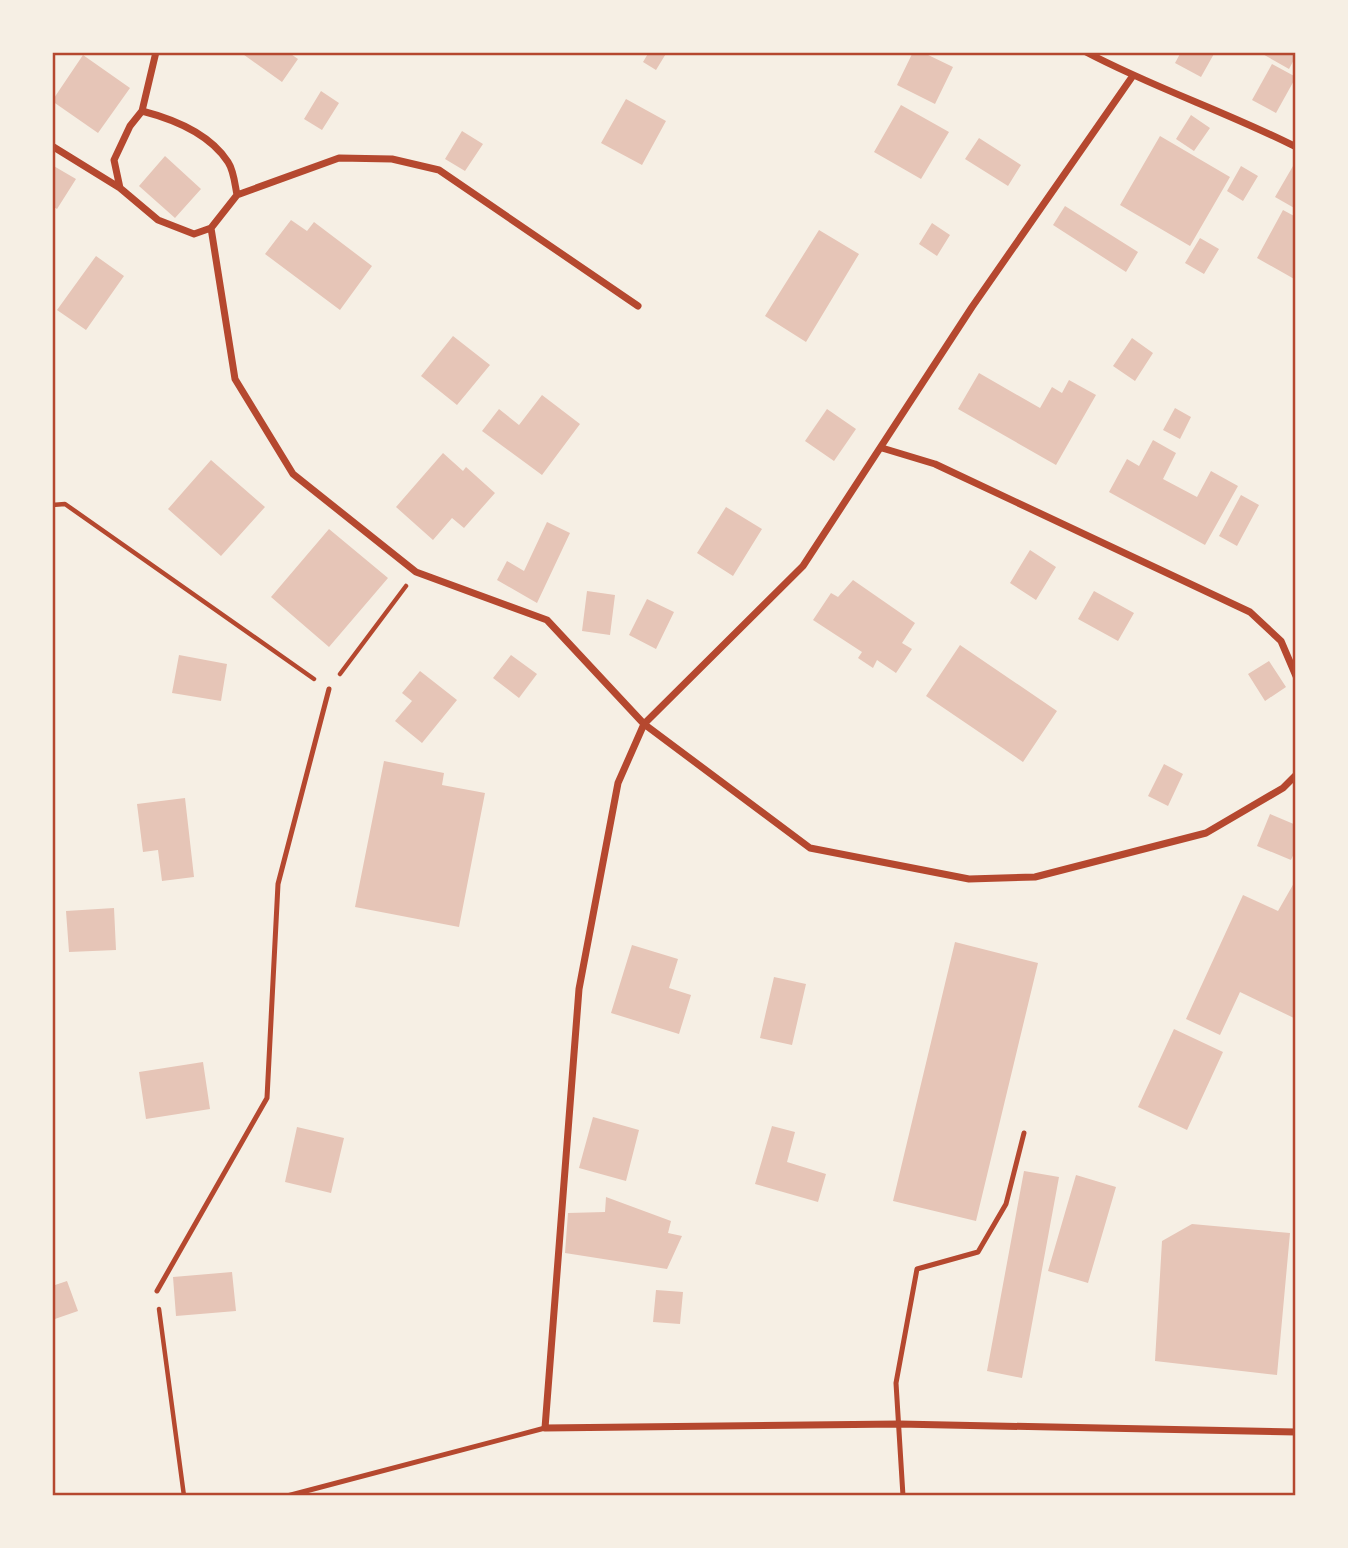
<svg xmlns="http://www.w3.org/2000/svg" width="1348" height="1548" viewBox="0 0 1348 1548" font-family="'Open Sans',sans-serif">
<style>
.building{fill:#e6c5b7}
.lines{fill:none;stroke-linecap:round;stroke-linejoin:round}
.path{stroke:#b5482f;stroke-width:4.5}
.service{stroke:#b5482f;stroke-width:5}
.minor{stroke:#b5482f;stroke-width:7}
.neatline{fill:none;stroke:#b5482f;stroke-width:2.5}
</style>
<rect width="100%" height="100%" fill="#f6efe4"/>
<path class="building" d="M240 52H288L298 59 282 82Z
M649 52H667L656 70 643 62Z
M913 52H922L953 67 935 104 897 85Z
M1181 52H1215L1201 77 1175 63Z
M1259 52H1296V56L1289 69Z
M83 55 130 88 98 133 52 101Z
M1272 64 1296 77 1276 113 1252 100Z
M321 91 339 103 322 130 304 119Z
M626 99 666 121 642 165 601 143Z
M901 105 949 132 921 179 874 152Z
M1191 115 1210 128 1194 151 1176 139Z
M462 131 483 144 465 171 445 159Z
M1160 136 1230 177 1190 246 1120 205Z
M979 138 1021 165 1008 186 965 159Z
M165 156 201 189 175 218 139 186Z
M52 165 76 179 57 209 52 206Z
M1241 166 1258 176 1243 201 1227 191Z
M1293 166 1296 167V209L1275 197Z
M1065 206 1138 252 1126 272 1053 225Z
M1283 210 1296 217V280L1257 258Z
M291 220 307 231 314 222 372 266 340 310 265 254Z
M932 223 950 235 937 256 919 244Z
M819 230 859 254 806 342 765 316Z
M1200 238 1219 249 1204 274 1185 263Z
M96 256 124 276 86 330 57 310Z
M453 336 490 365 457 405 421 376Z
M1132 338 1153 353 1135 381 1113 366Z
M979 373 1040 408 1052 387 1062 393 1069 380 1096 395 1056 465 958 409Z
M542 395 580 424 542 475 482 431 499 409 519 425Z
M1175 408 1191 417 1180 439 1163 430Z
M827 409 856 429 834 461 805 441Z
M1153 440 1176 453 1163 479 1197 497 1211 471 1238 486 1205 545 1109 492 1127 459 1139 466Z
M443 453 463 471 466 467 495 493 464 528 452 518 433 540 396 507Z
M211 460 265 507 221 556 168 509Z
M1241 495 1259 505 1237 546 1219 536Z
M726 507 762 529 733 576 697 553Z
M547 522 570 533 537 603 497 580 507 561 524 571Z
M329 529 388 578 329 647 271 597Z
M1030 550 1056 567 1036 600 1010 583Z
M853 580 915 623 902 643 912 649 896 673 877 660 873 668 858 658 862 652 813 620 831 593 838 597Z
M587 591 615 595 610 635 582 631Z
M1094 591 1134 613 1118 641 1078 619Z
M647 599 674 612 656 649 629 635Z
M960 645 1057 711 1023 762 926 696Z
M179 655 227 664 221 701 172 693Z
M511 655 537 674 519 698 493 678Z
M1269 661 1286 687 1265 701 1248 674Z
M420 671 457 700 422 743 395 721 412 701 402 693Z
M384 761 444 773 442 785 485 793 459 927 355 907Z
M1164 764 1183 774 1168 806 1148 796Z
M185 798 194 877 162 881 158 850 143 852 137 804Z
M1270 814 1296 825V849L1291 860 1257 846Z
M1294 883 1296 1019 1240 992 1220 1035 1186 1019 1243 895 1278 911Z
M114 908 116 950 69 952 66 911Z
M955 942 1038 963 976 1221 893 1201Z
M632 945 678 959 669 988 691 995 679 1034 611 1013Z
M774 977 806 984 792 1045 760 1038Z
M1174 1029 1223 1052 1187 1130 1138 1107Z
M203 1062 210 1109 146 1119 139 1072Z
M593 1117 639 1130 626 1181 579 1168Z
M772 1126 795 1132 787 1162 826 1174 818 1202 755 1184Z
M297 1127 344 1138 331 1193 285 1182Z
M1024 1171 1059 1177 1022 1378 987 1371Z
M1076 1175 1116 1187 1088 1283 1048 1271Z
M606 1197 671 1221 668 1233 682 1236 667 1269 565 1253 568 1213 605 1212Z
M1192 1224 1290 1233 1277 1375 1155 1361 1162 1241Z
M232 1272 236 1311 176 1316 173 1277Z
M67 1281 78 1311 52 1320V1286Z
M656 1290 683 1292 680 1324 653 1322Z"/>
<g class="lines">
<path class="path" d="M52 505 65 504 314 679
M340 674 406 586
M159 1309 184 1496"/>
<path class="service" d="M157 1291 267 1098 278 884 329 689
M287 1496 545 1428
M903 1496 896 1383 917 1269 978 1252 1006 1204 1024 1133"/>
<path class="minor" d="M1086 52C1154 88 1227 112 1296 147
M1132 77 972 307 803 566 644 724 618 783 579 989 545 1428 899 1424 1296 1432
M142 111 156 52
M52 146 120 188
M237 195C235 185 234 171 228 162 210 134 173 119 142 111L130 126 114 160 120 188 158 220 194 234 211 228 237 195 339 158 392 159 439 170 638 306
M211 228 235 379 293 474 416 572 547 620 644 724 810 848 969 879 1035 877 1206 833 1283 788 1296 775
M882 448 935 464 1250 612 1281 641 1296 676"/>
</g>
<rect width="1348" height="1548" fill="none" stroke="#f6efe4" stroke-width="108"/>
<rect x="54" y="54" width="1240" height="1440" class="neatline"/>
</svg>
